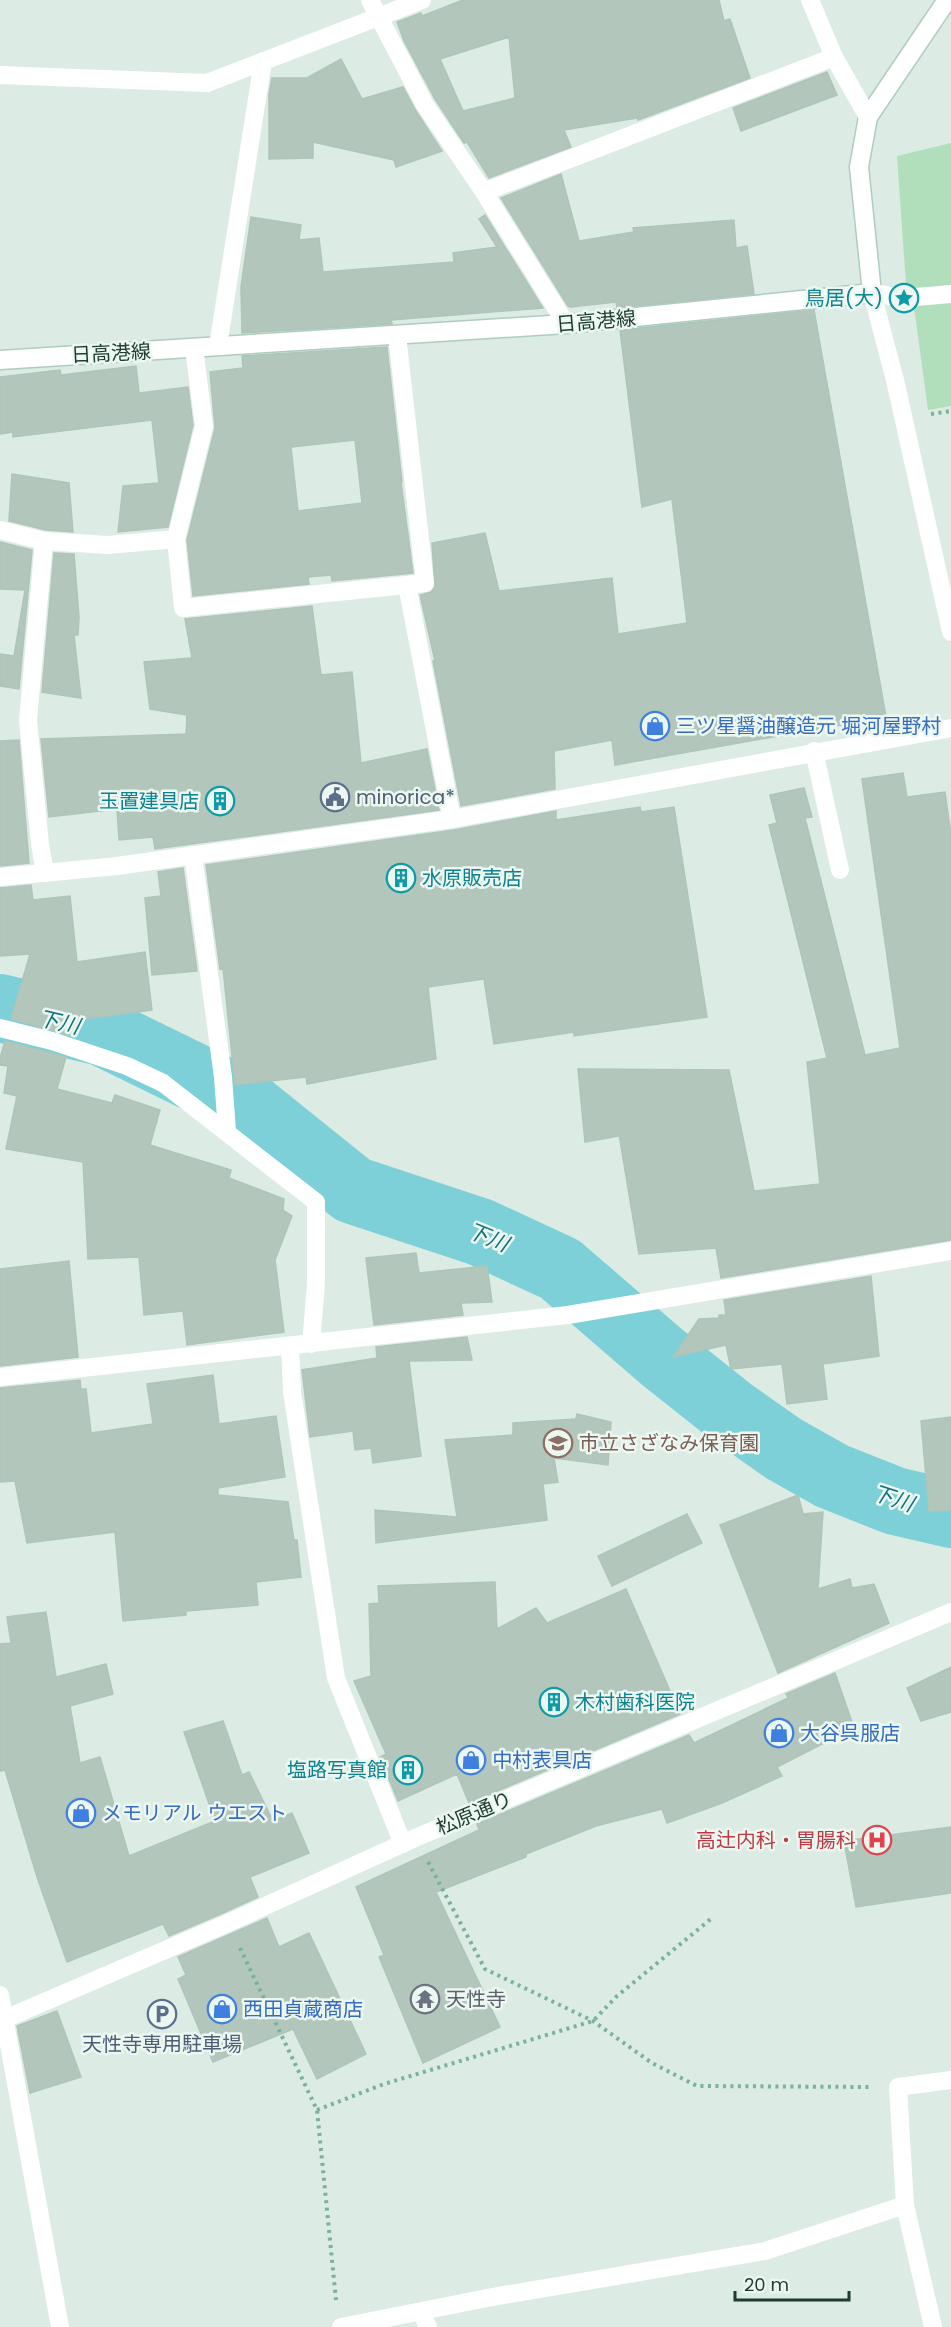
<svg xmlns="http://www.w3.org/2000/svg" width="951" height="2327" viewBox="0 0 951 2327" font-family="Poppins,'Noto Sans JP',sans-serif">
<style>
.green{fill:#b2dfbb}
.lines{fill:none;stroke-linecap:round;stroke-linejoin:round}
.river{stroke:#7dd0d7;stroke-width:68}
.building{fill:#b2c6bc;stroke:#aec5ba;stroke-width:1.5;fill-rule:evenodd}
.secondary-casing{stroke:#aeccbf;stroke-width:21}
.path{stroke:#79b29c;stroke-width:4;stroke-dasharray:3 4.5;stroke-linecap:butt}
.service{stroke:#fff;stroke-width:18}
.minor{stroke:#fff;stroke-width:18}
.secondary{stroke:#fff;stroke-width:18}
.labels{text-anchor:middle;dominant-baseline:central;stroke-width:5;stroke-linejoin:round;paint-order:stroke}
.culture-label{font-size:20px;fill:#0d838f;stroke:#edf7f1;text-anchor:end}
.street-label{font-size:20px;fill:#1d3b31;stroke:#edf7f1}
.shop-label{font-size:20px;fill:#366cbe;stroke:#edf7f1;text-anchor:start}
.service-label{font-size:20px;fill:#4e5e75;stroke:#edf7f1;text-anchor:start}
.education-label{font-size:20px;fill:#785e54;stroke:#edf7f1;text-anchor:start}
.health-label{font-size:20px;fill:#be3a42;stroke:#edf7f1;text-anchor:end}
.worship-label{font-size:20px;fill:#5b616d;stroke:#edf7f1;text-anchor:start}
.water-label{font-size:21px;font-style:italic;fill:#11737d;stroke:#edf7f1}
</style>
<rect width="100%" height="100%" fill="#dcebe3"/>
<path class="green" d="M951 143V406L928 410 915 314 906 285 897 156Z"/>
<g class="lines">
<path class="river" d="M0 1008 102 1032 241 1100 353 1190 480 1232 560 1269 662 1357 730 1411 784 1449 832 1476 895 1501 951 1514"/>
</g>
<path class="building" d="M463 0H719L724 21 730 19 750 78 638 120 637 118 564 130 571 147 489 178 467 142 464 143 435 99 404 41 397 22 421 13 422 16ZM509 37 515 98 463 111 440 59Z
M341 59 362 99 403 87 416 111 442 151 396 167 394 160 313 142V158L269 159V94L272 78H307Z
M827 72 837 95 741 131 733 108Z
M561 174 579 241 634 232 633 228 734 220 736 248 747 246 754 294 617 308 616 302 571 307 568 306 501 198Z
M485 215 543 308 391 320 392 324 242 333 241 287 251 217 301 225 299 240 319 238 323 272 454 262 453 253 497 247 479 219Z
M814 310 886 717 615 765 612 740 554 751 555 789 461 806 433 661H435L420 595 431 592 435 587 432 543 485 533 499 591 612 578 618 634 687 623 672 499 642 507 620 330Z
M387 347 402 482H401L413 573 332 581 331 575 308 577 309 584 193 596 187 540 215 428 210 372 243 368 242 356ZM355 440 362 503 298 511 291 447Z
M136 366 139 393 188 387 193 425 168 527 118 532 123 486 159 483 152 420 13 437V432L0 434V377L60 370 61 375Z
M12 474 69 483 73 532 46 530 9 521Z
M0 542 32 550 19 689 0 686V654L14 656 25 590 0 589Z
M54 553 74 554 79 617 78 635H74L81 698 42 692Z
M312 606 321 675 352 672 361 763 427 749 439 810 155 849 153 837 119 840 117 809 49 817 41 739 186 734 187 715 150 709 144 662 192 658 185 619Z
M19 740 29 863 0 866V741Z
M903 773 907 797 945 792 951 835V1240L721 1278 716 1248 639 1254 619 1134 618 1136 585 1142 578 1069 729 1070 754 1191 820 1184 807 1062 827 1058 769 825 777 823 770 795 804 788 812 817 805 818 865 1055 900 1048 862 779Z
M640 807 641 812 674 807 707 1017 574 1036V1032L494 1044 484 979 428 987 436 1059 307 1084 306 1077 235 1085 223 968 220 969 206 865 454 830 556 811V820Z
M183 868 197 971 152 975 145 898 161 896 158 872Z
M31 885 33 900 70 896 77 962 145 952 152 1010 76 1020 72 1036 11 1019 30 954 0 956V888Z
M5 1041 66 1057 57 1089 112 1103 115 1095 160 1110 150 1145 231 1170 229 1178 284 1199 283 1210 292 1216 275 1260 284 1332 187 1345 183 1311 144 1315 139 1257 88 1259 83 1162 6 1149 17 1096 4 1093 8 1066 0 1065V1058Z
M416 1253 419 1273 487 1266 492 1302 461 1303 463 1315 374 1325 366 1258Z
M69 1261 78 1357 0 1366V1269Z
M871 1276 879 1356 823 1364 827 1399 787 1404 782 1364 731 1369 726 1345 673 1357 699 1319 719 1318V1315H726L724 1300Z
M467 1337 472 1360 409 1361 421 1456 373 1463 371 1448 355 1450 353 1431 310 1437 302 1370 377 1358 376 1347Z
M213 1375 219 1424 276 1416 285 1477 218 1488V1495L288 1502 294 1540H297L301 1577 256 1582 258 1605 186 1611V1615L123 1621 115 1532 27 1543 15 1481 0 1482V1388L80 1380 81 1389H86L91 1433 153 1424 147 1384Z
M577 1414 611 1422 608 1465 554 1458 558 1482 543 1484 547 1520 376 1543 375 1510 457 1517 445 1440 513 1435V1423L576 1419Z
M951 1417V1510L929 1511 921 1421Z
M798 1495 803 1514 823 1512 818 1589 850 1579 852 1588 874 1584 889 1623 778 1673 720 1525Z
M687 1514 702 1543 612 1586 598 1556Z
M495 1582 497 1629 536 1608 547 1623 626 1589 680 1714 469 1803 457 1774 398 1801 380 1757 386 1754 354 1681 371 1676 369 1604 379 1603 378 1586Z
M46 1612 56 1677 106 1664 113 1694 70 1706 80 1763 100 1757 129 1856 215 1821 184 1732 223 1721 242 1775 249 1772 273 1821 292 1813 309 1853 250 1877 258 1897 223 1913 169 1936 163 1924 67 1962 37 1877 5 1770 0 1771V1644L11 1643 7 1617Z
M951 1667V1712L921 1721 907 1688Z
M835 1673 854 1728 777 1767 782 1776 722 1803 667 1823 662 1809 596 1826 526 1854V1857L436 1892 500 2027 423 2063 379 1957 384 1955 356 1887 479 1830 477 1824 689 1735 694 1743 788 1698 786 1694Z
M951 1827V1893L856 1907 844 1841Z
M267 1918 279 1947 309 1933 366 2054 317 2079 293 2029 213 2062 178 1979 186 1975 178 1957Z
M57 2011 81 2077 30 2093 17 2026Z"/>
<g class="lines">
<g class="secondary-casing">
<path id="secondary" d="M0 360 566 324 872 293 859 167 868 117 947 0"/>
</g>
<path class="path" d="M931 414 951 411
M428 1862 485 1969 593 2021 652 2063 697 2086 869 2087
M240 1948 317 2110 336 2300
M317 2110 384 2084 593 2021 616 1997 712 1918"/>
<path class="service" d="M484 192 834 57
M872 293 904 298 951 294
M218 346 263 61
M0 530 44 541 108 545 176 539 183 608 425 583 397 335
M176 539 204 426 194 348
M44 541 28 720 40 844 45 873
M407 585 452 819
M193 855 223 1077 227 1131
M0 1028 52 1041 127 1066 163 1083 316 1202V1284L311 1344
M290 1346 292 1392 336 1678 403 1844
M905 2205 933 2327
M421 2312 428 2327"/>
<path class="minor" d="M370 0 425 105 484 192 566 324
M810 0 834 57 868 117
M0 75 207 83 422 0
M872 293 895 380 951 632
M814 751 840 870
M0 877 117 866 452 819 951 728
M0 1377 568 1315 951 1251
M0 1995 60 2327
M0 2021 228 1923 415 1838 951 1612
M341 2327 492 2297 765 2251 905 2205 898 2087 951 2080"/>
<use href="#secondary" class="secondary"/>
</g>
<defs>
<g id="sight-ring" transform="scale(1.5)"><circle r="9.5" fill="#edf7f1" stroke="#0f9aa8" stroke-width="1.5"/><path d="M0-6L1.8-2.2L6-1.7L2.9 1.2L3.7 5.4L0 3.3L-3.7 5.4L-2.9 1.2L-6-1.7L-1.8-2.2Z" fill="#0f9aa8"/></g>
<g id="shop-ring" transform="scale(1.5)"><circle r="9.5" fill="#edf7f1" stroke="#3f7fe0" stroke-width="1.5"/><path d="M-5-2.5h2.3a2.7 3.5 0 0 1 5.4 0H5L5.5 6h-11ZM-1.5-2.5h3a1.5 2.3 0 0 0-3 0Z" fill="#3f7fe0"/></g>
<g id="civic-ring" transform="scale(1.5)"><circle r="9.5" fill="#edf7f1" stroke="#5c6f8a" stroke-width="1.5"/><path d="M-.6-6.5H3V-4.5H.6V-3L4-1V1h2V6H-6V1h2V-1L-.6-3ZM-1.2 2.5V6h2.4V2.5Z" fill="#5c6f8a"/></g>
<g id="building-ring" transform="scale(1.5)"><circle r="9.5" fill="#edf7f1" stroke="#0f9aa8" stroke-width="1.5"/><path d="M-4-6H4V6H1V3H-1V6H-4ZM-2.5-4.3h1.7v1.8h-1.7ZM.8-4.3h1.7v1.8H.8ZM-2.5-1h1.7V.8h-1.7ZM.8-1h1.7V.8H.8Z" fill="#0f9aa8"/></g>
<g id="school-ring" transform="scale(1.5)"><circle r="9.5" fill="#edf7f1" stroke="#8d6e63" stroke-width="1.5"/><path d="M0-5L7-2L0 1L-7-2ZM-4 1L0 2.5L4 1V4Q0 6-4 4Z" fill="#8d6e63"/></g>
<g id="hospital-ring" transform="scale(1.5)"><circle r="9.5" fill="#edf7f1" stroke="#e0444e" stroke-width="1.5"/><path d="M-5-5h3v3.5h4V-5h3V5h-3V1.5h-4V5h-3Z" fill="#e0444e"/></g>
<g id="temple-ring" transform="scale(1.5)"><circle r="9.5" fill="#edf7f1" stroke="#6b7280" stroke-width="1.5"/><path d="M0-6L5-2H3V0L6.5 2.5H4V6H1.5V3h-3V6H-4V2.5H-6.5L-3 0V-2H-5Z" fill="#6b7280"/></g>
<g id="parking-ring" transform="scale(1.5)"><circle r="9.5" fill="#edf7f1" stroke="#5c6f8a" stroke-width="1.5"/><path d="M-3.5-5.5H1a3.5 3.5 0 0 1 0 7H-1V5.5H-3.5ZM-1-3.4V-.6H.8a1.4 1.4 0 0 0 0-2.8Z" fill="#5c6f8a"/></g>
</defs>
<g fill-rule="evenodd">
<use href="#sight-ring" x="904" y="298"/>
<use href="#shop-ring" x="655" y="726"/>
<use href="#civic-ring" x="335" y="797"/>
<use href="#building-ring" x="220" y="801"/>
<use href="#building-ring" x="401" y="878"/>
<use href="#school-ring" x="558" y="1443"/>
<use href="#building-ring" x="554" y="1702"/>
<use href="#shop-ring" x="779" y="1733"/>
<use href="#shop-ring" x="471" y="1760"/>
<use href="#building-ring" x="408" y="1770"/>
<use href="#shop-ring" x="81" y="1813"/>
<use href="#hospital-ring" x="877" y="1840"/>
<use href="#temple-ring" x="425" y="1999"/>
<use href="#shop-ring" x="222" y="2009"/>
<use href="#parking-ring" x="162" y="2014"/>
</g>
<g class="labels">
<g class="culture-label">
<text x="883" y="298">鳥居(大)</text>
<text x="199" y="801">玉置建具店</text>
<text x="422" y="878" text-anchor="start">水原販売店</text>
<text x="575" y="1702" text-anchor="start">木村歯科医院</text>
<text x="387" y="1770">塩路写真館</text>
</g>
<g class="street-label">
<text transform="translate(596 321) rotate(-5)">日高港線</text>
<text transform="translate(111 353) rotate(-3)">日高港線</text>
<text transform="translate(474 1813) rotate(-23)">松原通り</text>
</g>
<g class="shop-label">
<text x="676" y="726">三ツ星醤油醸造元 堀河屋野村</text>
<text x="800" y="1733">大谷呉服店</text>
<text x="492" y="1760">中村表具店</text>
<text x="102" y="1813">メモリアル ウエスト</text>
<text x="243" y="2009">西田貞蔵商店</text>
</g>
<g class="service-label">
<text x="356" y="797">minorica*</text>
<text x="162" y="2044" text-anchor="middle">天性寺専用駐車場</text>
</g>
<g class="education-label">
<text x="579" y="1443">市立さざなみ保育園</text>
</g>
<g class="health-label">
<text x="856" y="1840">高辻内科・胃腸科</text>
</g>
<g class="worship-label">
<text x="446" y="1999">天性寺</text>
</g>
<g class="water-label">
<text transform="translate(59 1022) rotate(13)">下川</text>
<text transform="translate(488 1237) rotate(22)">下川</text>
<text transform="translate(893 1498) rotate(18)">下川</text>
</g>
</g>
<path d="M735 2291v9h114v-9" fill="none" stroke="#1d3b31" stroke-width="3"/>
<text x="744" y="2291" font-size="18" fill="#1d3b31" stroke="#edf7f1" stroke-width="4.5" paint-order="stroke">20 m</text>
</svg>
